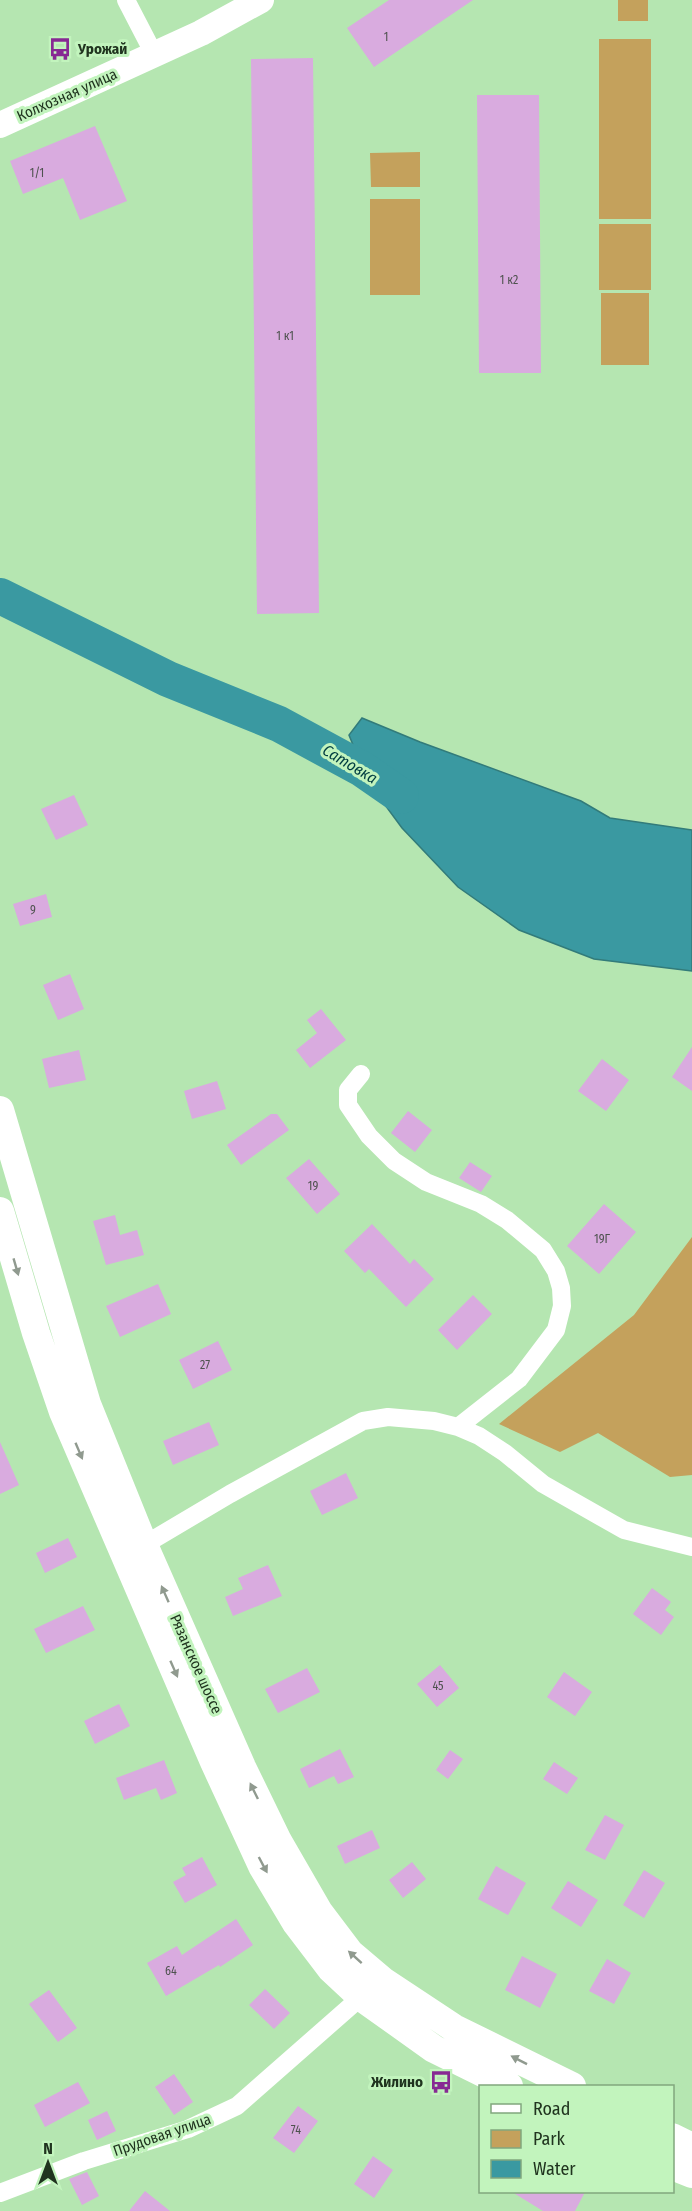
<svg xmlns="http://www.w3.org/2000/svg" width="692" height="2211" viewBox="0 0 692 2211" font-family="'Fira Sans Condensed',sans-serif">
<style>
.green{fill:#c4a15c}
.water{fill:#3a99a1;stroke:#327b7a;stroke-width:1.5}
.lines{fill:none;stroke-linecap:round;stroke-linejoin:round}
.river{stroke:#3a99a1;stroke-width:36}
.building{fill:#d9abdf}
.minor{stroke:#fff;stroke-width:18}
.secondary{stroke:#fff;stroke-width:26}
.primary{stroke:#fff;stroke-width:28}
.oneway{fill:#909a8f}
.labels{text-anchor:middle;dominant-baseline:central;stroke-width:6;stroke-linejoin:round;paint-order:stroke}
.number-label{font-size:12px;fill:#4e524f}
.poi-label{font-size:15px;font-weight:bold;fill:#20341f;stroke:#c2f4bd;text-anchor:start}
.street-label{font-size:15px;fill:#20341f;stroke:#c2f4bd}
.water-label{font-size:16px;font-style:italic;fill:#003d41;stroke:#c2f4bd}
</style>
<rect width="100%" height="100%" fill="#b5e6b1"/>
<path class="green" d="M618 0H648V21H618Z
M599 39H651V219H599Z
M420 152V187H371L370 153Z
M370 199H420V295H370Z
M599 224H651V290H599Z
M601 293H649V365H601Z
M692 1237V1475L670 1477 598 1433 560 1452 499 1424 634 1315Z"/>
<path class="water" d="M362 718 420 742 581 801 610 818 692 830V971L594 959 519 930 458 887 402 828 368 782 349 735Z"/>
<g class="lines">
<path class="river" d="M0 596 168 679 279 724 362 769 401 796"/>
</g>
<path class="building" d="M389 0H473L374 67 347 28Z
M313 58 319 613 257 614 251 59Z
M477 95H539L541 373H479Z
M95 126 127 201 80 220 63 178 23 194 10 161Z
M74 795 88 825 56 840 41 809Z
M46 894 52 917 20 926 13 904Z
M70 974 84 1009 58 1020 43 985Z
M321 1009 346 1040 310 1068 296 1050 317 1033 307 1020Z
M692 1047V1091L672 1077Z
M79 1050 86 1080 49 1088 42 1059Z
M602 1059 629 1080 606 1111 578 1091Z
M217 1081 226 1109 192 1119 184 1091Z
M408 1111 432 1130 415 1152 391 1133Z
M271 1114H277L289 1130 241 1165 227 1145Z
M309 1159 340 1194 317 1214 286 1178Z
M470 1162 492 1176 481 1192 459 1178Z
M604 1204 636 1232 599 1274 567 1246Z
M115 1215 120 1235 137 1230 144 1255 106 1265 93 1221Z
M372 1224 410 1264 414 1259 434 1279 406 1307 369 1269 365 1273 344 1251Z
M158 1284 171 1314 120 1337 106 1306Z
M473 1295 492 1314 457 1350 438 1330Z
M218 1341 232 1370 193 1389 179 1360Z
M209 1422 219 1445 173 1465 163 1441Z
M0 1442 19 1485 0 1494Z
M346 1473 358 1498 322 1515 310 1491Z
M68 1538 77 1557 45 1573 36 1553Z
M268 1565 282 1596 233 1616 225 1597 243 1589 238 1578Z
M652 1588 671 1602 665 1610 674 1617 661 1635 633 1614Z
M83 1606 95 1630 46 1653 34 1629Z
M440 1665 459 1688 437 1707 417 1684Z
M307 1668 320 1692 278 1713 265 1689Z
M564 1672 592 1692 575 1716 547 1697Z
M119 1704 130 1726 95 1744 84 1721Z
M340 1749 354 1777 338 1784 334 1776 309 1788 300 1769Z
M450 1750 463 1759 448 1779 436 1770Z
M164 1760 177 1793 161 1800 156 1788 124 1800 116 1778Z
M554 1762 578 1778 567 1794 543 1779Z
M605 1815 624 1825 605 1860 585 1850Z
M372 1830 380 1848 345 1864 337 1846Z
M202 1857 217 1885 185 1903 173 1882 186 1875 182 1868Z
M412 1862 426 1879 403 1898 389 1880Z
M496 1866 526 1883 508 1915 478 1899Z
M644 1870 665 1883 644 1918 623 1905Z
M568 1881 598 1900 581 1927 551 1908Z
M236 1919 253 1945 220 1967 219 1965 166 1996 147 1963 177 1946 182 1955Z
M522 1956 557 1974 540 2008 505 1990Z
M607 1959 631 1973 614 2004 589 1991Z
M265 1989 290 2013 274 2029 249 2005Z
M49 1990 77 2028 58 2042 29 2004Z
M174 2074 193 2102 174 2115 155 2087Z
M78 2082 90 2103 45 2127 34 2105Z
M298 2106 318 2121 294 2153 273 2138Z
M107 2111 116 2131 97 2140 88 2120Z
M373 2156 393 2170 374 2198 354 2184Z
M87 2172 99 2196 82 2205 69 2179Z
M145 2191 170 2211H129Z
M512 2192H585L575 2211H543Z"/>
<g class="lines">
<path class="minor" d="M126 0 155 56
M361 1074 348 1090V1105L369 1136 394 1161 426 1182 481 1204 507 1220 543 1250 556 1271 561 1288 562 1306 556 1330 519 1379 458 1427
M144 1545 230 1494 363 1421 388 1417 434 1421 458 1427 479 1436 505 1453 543 1484 624 1530 692 1547
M0 2193 84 2161 188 2129 237 2106 361 1997"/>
<path class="secondary" d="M0 125 201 33 261 0"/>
<path class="primary" d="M0 1110 87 1404 144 1545 242 1767 278 1841 319 1912 350 1953 383 1981 454 2028 572 2086
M0 1211 36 1333 63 1412 214 1762 262 1866 296 1923 331 1969 361 1997 434 2049 509 2086
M672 2137 692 2147
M672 2166 692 2174"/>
</g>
<defs><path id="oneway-solid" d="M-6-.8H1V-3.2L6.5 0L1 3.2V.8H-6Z" transform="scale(1.5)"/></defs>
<g class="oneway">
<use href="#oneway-solid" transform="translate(16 1267) rotate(74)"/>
<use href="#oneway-solid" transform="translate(79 1451) rotate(67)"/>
<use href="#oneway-solid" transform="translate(165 1594) rotate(-114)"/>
<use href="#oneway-solid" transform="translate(174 1669) rotate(66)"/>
<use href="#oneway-solid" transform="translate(254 1791) rotate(-116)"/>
<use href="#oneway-solid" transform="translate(263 1865) rotate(62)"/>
<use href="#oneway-solid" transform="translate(355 1957) rotate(-138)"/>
<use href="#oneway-solid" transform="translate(519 2060) rotate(-153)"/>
</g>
<defs>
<g id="bus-bare" transform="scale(1.8)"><path d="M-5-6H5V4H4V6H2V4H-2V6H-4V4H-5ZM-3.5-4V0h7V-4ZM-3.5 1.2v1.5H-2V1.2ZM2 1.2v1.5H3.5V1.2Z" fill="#872993" stroke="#c2f4bd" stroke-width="2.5" paint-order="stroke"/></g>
</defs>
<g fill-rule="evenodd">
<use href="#bus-bare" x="60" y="49"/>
<use href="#bus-bare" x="441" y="2082"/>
</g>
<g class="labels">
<g class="number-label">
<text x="386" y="37">1</text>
<text x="37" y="173">1/1</text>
<text x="509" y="280">1 к2</text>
<text x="285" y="336">1 к1</text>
<text x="33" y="910">9</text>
<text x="313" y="1186">19</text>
<text x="602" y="1239">19Г</text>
<text x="205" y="1365">27</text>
<text x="438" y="1686">45</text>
<text x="171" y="1971">64</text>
<text x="296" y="2130">74</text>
</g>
<g class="poi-label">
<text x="78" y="49">Урожай</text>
<text x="423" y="2082" text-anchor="end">Жилино</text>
</g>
<g class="street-label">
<text transform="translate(67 95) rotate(-24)">Колхозная улица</text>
<text transform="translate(196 1664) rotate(66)">Рязанское шоссе</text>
<text transform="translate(162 2135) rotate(-19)">Прудовая улица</text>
</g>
<g class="water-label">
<text transform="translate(350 764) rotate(31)">Сатовка</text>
</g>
</g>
<rect x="479" y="2085" width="195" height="108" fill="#c2f4bd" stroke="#81a77e" stroke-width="1.5"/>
<rect x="491" y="2104" width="30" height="9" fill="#ffffff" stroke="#81a77e" stroke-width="1.5"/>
<text x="533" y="2115" font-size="18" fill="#20341f">Road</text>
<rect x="491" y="2130" width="30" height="18" fill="#c4a15c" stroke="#81a77e" stroke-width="1.5"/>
<text x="533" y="2145" font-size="18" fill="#20341f">Park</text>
<rect x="491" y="2160" width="30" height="18" fill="#3a99a1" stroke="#81a77e" stroke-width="1.5"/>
<text x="533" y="2175" font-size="18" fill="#20341f">Water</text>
<g transform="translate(48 2163)" stroke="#c2f4bd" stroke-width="4.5" paint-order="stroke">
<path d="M0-4.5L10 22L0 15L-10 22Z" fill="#20341f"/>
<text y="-9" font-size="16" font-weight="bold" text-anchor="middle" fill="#20341f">N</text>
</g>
</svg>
